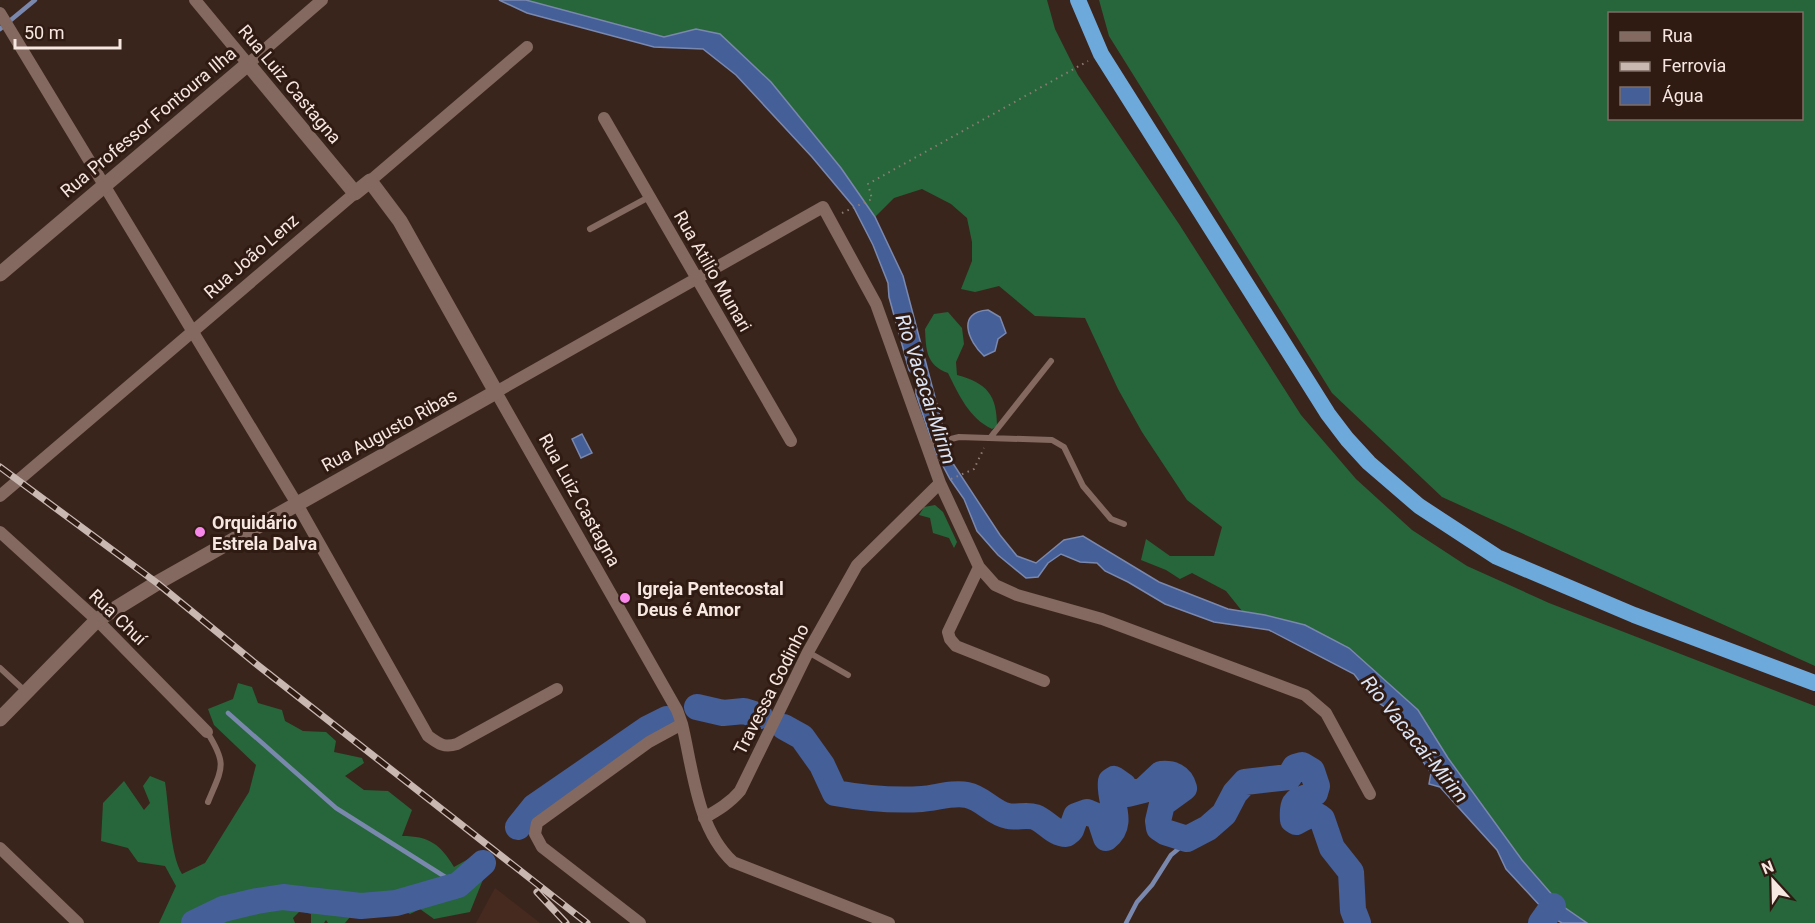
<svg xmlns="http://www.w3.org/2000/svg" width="1815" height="923" viewBox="0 0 1815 923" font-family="Roboto,sans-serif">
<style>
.built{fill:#462a1f}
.forest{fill:#26663a;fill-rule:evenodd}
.water{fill:#455f98;stroke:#7a88ae;stroke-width:1.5}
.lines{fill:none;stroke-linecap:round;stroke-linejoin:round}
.stream{stroke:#7a88ae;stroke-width:4.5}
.river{stroke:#455f98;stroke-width:26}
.path{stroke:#8e7c74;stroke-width:2;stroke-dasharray:1.5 4.5;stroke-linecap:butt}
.service{stroke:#83695f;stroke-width:6}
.minor{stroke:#83695f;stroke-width:12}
.tertiary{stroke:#83695f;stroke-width:15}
.trunk{stroke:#6ea9db;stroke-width:16}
.rail-casing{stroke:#c9b8b2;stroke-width:7}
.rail{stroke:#301b13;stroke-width:4.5;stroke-dasharray:14;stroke-linecap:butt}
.poi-dot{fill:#f888ea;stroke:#301b13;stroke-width:2}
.labels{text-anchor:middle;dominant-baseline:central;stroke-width:6;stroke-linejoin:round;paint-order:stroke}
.street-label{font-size:18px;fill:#f6e7e1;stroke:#301b13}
.poi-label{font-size:18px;font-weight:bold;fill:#f6e7e1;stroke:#301b13;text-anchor:start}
.water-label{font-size:20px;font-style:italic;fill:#dce5f6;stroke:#301b13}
</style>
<rect width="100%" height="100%" fill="#3a251d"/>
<path class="built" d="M495 888 540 923H476Z"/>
<path class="forest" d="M526 0H1047L1055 29 1078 75 1179 224 1301 415 1356 479 1412 530 1467 566 1549 603 1815 706V923H1587L1561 905 1522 860 1448 758 1418 710 1389 684 1349 648 1265 615 1242 611 1226 591 1192 573 1180 579 1166 570 1141 560 1146 539 1170 556H1214L1222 527 1187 500 1142 432 1118 389 1085 318 1035 316 999 286 975 292 961 289 972 261V242L967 218 951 204 922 189 894 198 875 217 841 168 696 29 664 37Z
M1099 0H1815V666L1442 497 1332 393 1109 36ZM1610 14H1802V118H1610Z
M948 312 962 328 964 344 956 362 957 375C987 383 997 395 997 426L992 429C969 418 959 395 948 373 926 365 926 350 925 329L934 314Z
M935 505 943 512 957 542 954 548 949 538 933 533 930 518 919 515 924 507Z
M238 683 252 687 258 703 282 710 285 721 303 731 326 732 336 741 334 752 362 758 364 763 345 776 364 790 388 791 412 810 402 836C429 836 440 844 454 867L470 858 480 861 486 872 470 912 434 919 420 909 410 914 391 904 385 912 350 917 345 923H328L326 920 324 923H311V914L300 911 293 918 295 923H159L176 886 165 866 138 862 128 848 101 841 103 803 124 781 144 810 150 803 143 786 150 776 165 782C169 806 170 855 182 874L205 863 249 792 256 765 214 725 208 709 233 699Z"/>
<path class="water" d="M499 0H526L664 37 696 29 720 34 771 82 841 168 875 217 903 276 952 462 1000 535 1017 556 1036 563 1064 540 1083 536 1159 582 1228 609 1265 615 1305 625 1349 648 1418 710 1448 758 1522 860 1561 905 1587 923H1562L1555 919 1545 922 1543 909 1506 869 1497 850 1440 787 1429 784 1431 773 1386 708 1372 698 1354 674 1269 630 1214 622 1165 604 1128 582 1105 571 1097 563 1080 562 1061 554 1048 563 1038 577 1026 578 998 555 977 531 964 499 950 479 935 451 916 394V379L909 370 889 297 888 283 873 245 853 206 812 157 736 75 703 49 654 47 527 13Z
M988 310 1000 317 1006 333 998 339 995 351 984 356C968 341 956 312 988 310Z
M582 434 592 453 581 458 572 439Z"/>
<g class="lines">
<path class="stream" d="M0 29 35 0
M228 713 336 808 458 885
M1126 923 1137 902 1152 885 1171 855 1194 836"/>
<path class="river" d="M697 707 723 713 744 711 760 716
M784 727 802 737 822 765 835 793C863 798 893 801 922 799 936 798 953 792 967 795 983 798 992 813 1008 816 1016 818 1026 814 1035 817 1046 821 1054 834 1066 834L1071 830 1076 816 1087 812 1099 817 1106 838C1126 823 1108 801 1111 781L1114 779 1124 786 1128 794 1144 790 1161 774C1172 773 1181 776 1184 788L1162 804 1158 821 1159 828 1165 832 1187 839 1208 828 1224 814 1235 793 1245 782 1289 777 1295 767 1302 765 1312 771 1317 786 1315 793C1299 803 1291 795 1293 820L1296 822C1305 818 1313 810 1322 819L1332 848 1351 872 1353 910 1358 923
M518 827 534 807 647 729 667 719
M194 923 223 909 257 901 283 897 361 906 396 903 458 885 483 863
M1541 923 1553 906"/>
<path class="path" d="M842 213 872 199 868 184 1088 61
M951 479 974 469 984 448"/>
<path class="service" d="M590 229 649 197
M990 438 1051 361
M927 445 959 437 1052 440 1064 447 1083 486 1111 519 1124 524
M808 652 848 675
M0 668 26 692
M207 732C228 765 222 768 208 802"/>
<path class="minor" d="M195 0 248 64 322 0
M0 13 297 504 428 736C439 744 444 748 457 744L557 689
M604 118 791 441
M370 181 527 47
M0 496 355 193
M0 532 97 620 207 732
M979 567 948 632 950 639 956 646 1044 681
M704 818C718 810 730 803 740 791L808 652 857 565 940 483
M0 848 78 923
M640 923 542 847 535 834 537 823 649 742 682 724
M889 923 733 862C697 829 693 770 682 724L677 710 496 392 823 207 876 304 940 483 979 567 995 585 1017 595 1102 619 1305 695 1326 713 1370 794"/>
<path class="tertiary" d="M0 274 248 64 355 193 370 181 400 221 496 392 157 583 97 620 0 719"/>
<path class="trunk" d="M1078 0 1101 54 1255 298 1328 414 1347 439 1369 463 1419 506 1497 557 1634 615 1815 683"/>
<g class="rail-casing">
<path id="rail" d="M0 467 157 583 255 663 587 923
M537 892 566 923"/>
</g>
<use href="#rail" class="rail"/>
</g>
<g class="poi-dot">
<circle cx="200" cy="532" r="6"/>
<circle cx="625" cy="598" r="6"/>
</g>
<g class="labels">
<g class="street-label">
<text transform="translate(290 84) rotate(50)">Rua Luiz Castagna</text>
<text transform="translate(148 122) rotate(-40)">Rua Professor Fontoura Ilha</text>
<text transform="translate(251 256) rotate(-41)">Rua João Lenz</text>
<text transform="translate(713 271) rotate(60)">Rua Atilio Munari</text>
<text transform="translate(389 430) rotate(-29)">Rua Augusto Ribas</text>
<text transform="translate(580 500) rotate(61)">Rua Luiz Castagna</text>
<text transform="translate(118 617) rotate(44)">Rua Chuí</text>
<text transform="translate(771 689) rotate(-63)">Travessa Godinho</text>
</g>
<g class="poi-label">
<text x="212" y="522">Orquidário<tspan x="212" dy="21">Estrela Dalva</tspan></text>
<text x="637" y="588">Igreja Pentecostal<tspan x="637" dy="21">Deus é Amor</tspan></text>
</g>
<g class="water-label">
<text transform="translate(926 389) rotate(72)">Rio Vacacaí-Mirim</text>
<text transform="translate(1415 739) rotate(51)">Rio Vacacaí-Mirim</text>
</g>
</g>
<rect x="1608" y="12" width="195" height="108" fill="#301b13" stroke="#7f6d65" stroke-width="1.5"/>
<rect x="1620" y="32" width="30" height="9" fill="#83695f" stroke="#7f6d65" stroke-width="1.5"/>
<text x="1662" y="42" font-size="18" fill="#f6e7e1">Rua</text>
<rect x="1620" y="62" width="30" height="9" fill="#c9b8b2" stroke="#7f6d65" stroke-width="1.5"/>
<text x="1662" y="72" font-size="18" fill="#f6e7e1">Ferrovia</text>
<rect x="1620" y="87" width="30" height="18" fill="#455f98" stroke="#7f6d65" stroke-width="1.5"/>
<text x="1662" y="102" font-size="18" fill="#f6e7e1">Água</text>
<g transform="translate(1773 881) rotate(338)" stroke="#301b13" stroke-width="4.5" paint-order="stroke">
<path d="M0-4.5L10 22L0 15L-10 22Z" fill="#f6e7e1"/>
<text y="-9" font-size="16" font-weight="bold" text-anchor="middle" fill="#f6e7e1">N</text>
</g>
<path d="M15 39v9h105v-9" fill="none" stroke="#f6e7e1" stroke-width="3"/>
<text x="24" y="39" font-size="18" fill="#f6e7e1" stroke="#301b13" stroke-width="4.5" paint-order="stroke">50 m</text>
</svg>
